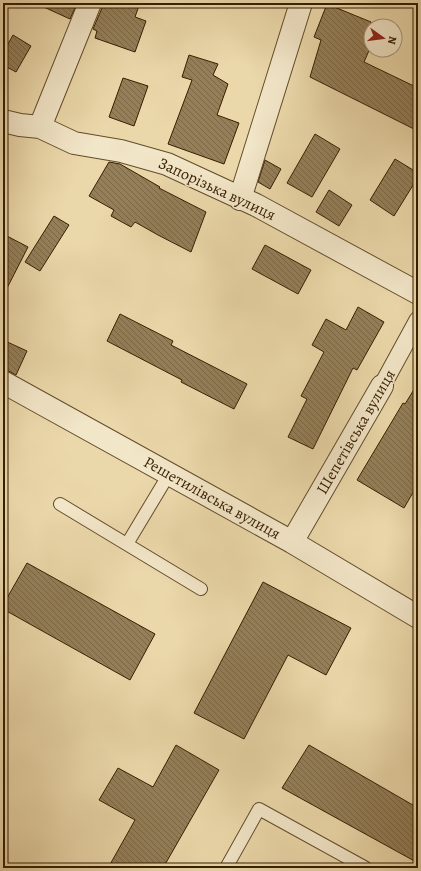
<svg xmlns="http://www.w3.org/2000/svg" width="421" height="871" viewBox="0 0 421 871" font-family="Alegreya,serif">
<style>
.building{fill:url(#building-back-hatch);stroke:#361e00}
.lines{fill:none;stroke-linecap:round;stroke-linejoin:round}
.service-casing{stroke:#634c2a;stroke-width:14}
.pedestrian-casing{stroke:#634c2a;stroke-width:19}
.minor-casing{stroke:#634c2a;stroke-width:24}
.service{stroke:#f2e6c8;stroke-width:12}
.pedestrian{stroke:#f2e6c8;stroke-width:17}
.minor{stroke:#f2e6c8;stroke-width:22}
.labels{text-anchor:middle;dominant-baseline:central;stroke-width:3;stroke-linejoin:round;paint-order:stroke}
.street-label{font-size:16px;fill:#361e00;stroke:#f2e6c8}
</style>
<defs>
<pattern id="building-back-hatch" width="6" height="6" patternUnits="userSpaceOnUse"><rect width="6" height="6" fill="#947f58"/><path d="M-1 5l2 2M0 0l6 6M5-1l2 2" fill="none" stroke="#7a6746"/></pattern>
</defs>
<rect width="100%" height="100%" fill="#ebd8aa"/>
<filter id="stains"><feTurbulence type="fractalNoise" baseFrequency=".005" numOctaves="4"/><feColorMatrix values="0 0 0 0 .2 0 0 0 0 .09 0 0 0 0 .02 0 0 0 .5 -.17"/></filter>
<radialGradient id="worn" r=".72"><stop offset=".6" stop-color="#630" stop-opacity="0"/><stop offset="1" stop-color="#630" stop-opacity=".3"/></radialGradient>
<path class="building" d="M35 3H77L70 19Z
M102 3H140L135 17 146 21 135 52 95 38 97 31 93 29 102 8Z
M327 4 371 22V46L364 62 418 88V131L310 77 321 40 314 37Z
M13 35 31 46 16 72 3 65V53Z
M189 55 218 64 213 75 228 84 217 115 239 123 224 164 168 144 192 80 182 77Z
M123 78 148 86 134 126 109 117Z
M315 134 340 149 312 197 287 183Z
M395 159 418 173V177L394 216 370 200Z
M265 160 281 169 270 189 258 182Z
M109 162 120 164 160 187 159 188 206 212 191 252 158 235 135 222 131 227 111 216 114 210 89 196Z
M329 190 352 205 339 226 316 212Z
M54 216 69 225 40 271 25 262Z
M3 234 28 247 3 296Z
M265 245 311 270 298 294 252 269Z
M358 307 384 322 357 370 353 368 313 449 288 437 307 399 301 396 324 352 312 345 326 319 346 330Z
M120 314 173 341 171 345 247 384 234 409 181 382 182 380 107 341Z
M3 340 27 351 16 375 3 368Z
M418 383V484L404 508 357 480 403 403 405 404Z
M27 563 155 634 130 680 3 609V605Z
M263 582 351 628 326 675 288 655 244 739 194 713Z
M176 745 219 770 163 868H108L135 820 99 800 118 768 153 787Z
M309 745 418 808V863L282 788Z"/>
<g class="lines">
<g class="service-casing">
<path id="service" d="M60 504 201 589
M127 544 169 474
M226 868 259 809 366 868"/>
</g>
<g class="pedestrian-casing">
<path id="pedestrian" d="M382 386 418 320"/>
</g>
<g class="minor-casing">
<path id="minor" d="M3 121 20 125 40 127 74 143 121 151 167 164 256 205 418 293
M40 127 90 3
M240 199 301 3
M3 382 292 542 418 617
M292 542 382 386"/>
</g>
<use href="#service" class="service"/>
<use href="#pedestrian" class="pedestrian"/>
<use href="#minor" class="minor"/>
</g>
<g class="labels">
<g class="street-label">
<text transform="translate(217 189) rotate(25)">Запорізька вулиця</text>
<text transform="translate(356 432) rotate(-60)">Шепетівська вулиця</text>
<text transform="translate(212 498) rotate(29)">Решетилівська вулиця</text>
</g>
</g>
<rect width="421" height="871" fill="none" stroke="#ebd8aa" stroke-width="16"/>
<rect x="4" y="4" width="413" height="863" fill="none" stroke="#361e00" stroke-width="2"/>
<rect x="8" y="8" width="405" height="855" fill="none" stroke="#361e00"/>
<g transform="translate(383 38) rotate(104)"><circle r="19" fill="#f2e6c8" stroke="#a79678"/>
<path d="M0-3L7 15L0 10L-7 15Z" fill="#8f2418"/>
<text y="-6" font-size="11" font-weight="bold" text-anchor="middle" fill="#361e00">N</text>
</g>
<rect width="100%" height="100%" filter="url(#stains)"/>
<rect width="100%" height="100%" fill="url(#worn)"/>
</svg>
